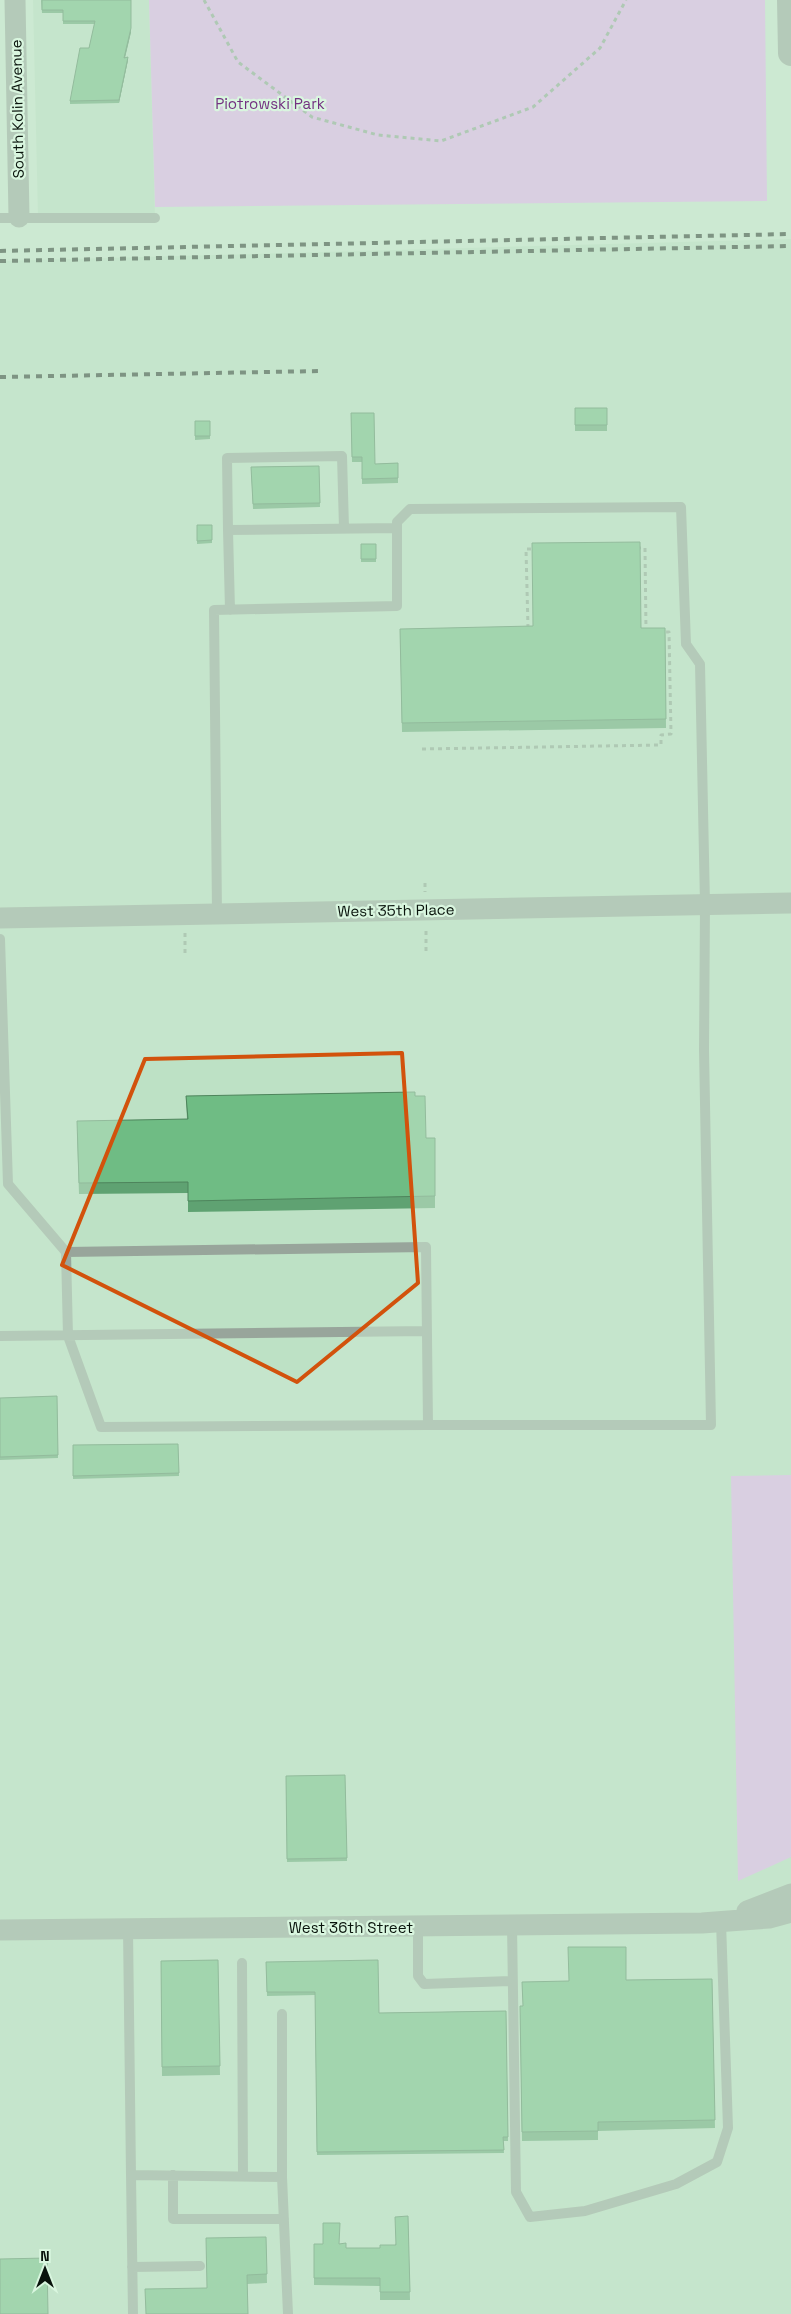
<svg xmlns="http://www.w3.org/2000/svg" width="791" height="2314" viewBox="0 0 791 2314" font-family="'Space Grotesk',sans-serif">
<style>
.built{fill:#bde1c5}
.green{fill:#e8aff4}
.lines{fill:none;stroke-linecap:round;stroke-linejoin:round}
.path{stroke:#8ca391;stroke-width:3;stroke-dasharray:4 4;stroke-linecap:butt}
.service{stroke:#98a59b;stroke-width:10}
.minor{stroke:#98a59b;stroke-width:21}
.tertiary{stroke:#98a59b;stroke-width:26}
.rail{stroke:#212d24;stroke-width:4;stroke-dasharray:6 6;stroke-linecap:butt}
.wall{fill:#5fa272}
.shaded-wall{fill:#4e845c}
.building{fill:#6fbc84;stroke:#4e845c}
.marked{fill:none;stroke:#d2520c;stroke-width:4;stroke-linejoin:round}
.labels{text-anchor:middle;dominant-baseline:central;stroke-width:4.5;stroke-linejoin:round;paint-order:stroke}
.park-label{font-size:15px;fill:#733181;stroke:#d9f6df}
.street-label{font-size:15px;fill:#09130c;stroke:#d9f6df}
</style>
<rect width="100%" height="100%" fill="#cce9d2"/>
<path class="built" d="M33 0H149L155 218 38 217Z
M791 239V2314H0V261Z"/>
<path class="green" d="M149 0H765L767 201 155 207Z
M791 1475V1857L738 1881 731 1476Z"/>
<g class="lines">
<path class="path" d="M204 0 238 62 312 117 378 135 441 141 533 107 600 48 626 0
M637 548H645L646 630
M528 628 526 549H535
M422 749 661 745V735L671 734 669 632H662
M425 883V892
M426 931V951
M185 933V955"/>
<path class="service" d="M0 218H155
M228 530 227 458 342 456 344 528
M230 610 228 530 397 528
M217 914 214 610 397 606V522L410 509 681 507 686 644 700 664 705 904 704 1050 711 1425H428L426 1247 66 1252 68 1336 101 1427 428 1425
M0 939 8 1184 66 1252
M0 1336 427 1331
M512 1925 516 2192 530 2217 585 2211 676 2184 717 2162 728 2128 721 1922
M418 1926V1976L424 1984 512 1981
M128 1929 131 2175 282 2177V2014
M242 1963 243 2176
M131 2175 133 2314
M173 2175V2219H284
M282 2177 288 2314
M132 2267 200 2266"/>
<path class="minor" d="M15 0 19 217
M0 918 791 903
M747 1911 791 1894
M0 1930 702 1923 769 1918 791 1912"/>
<path class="tertiary" d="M790 0 791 53"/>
<path class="rail" d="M0 251 791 234
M0 261 791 246
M0 377 320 371"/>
</g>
<path class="wall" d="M41 0 131 32 125 58 128 60 119 103 70 104V101L89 48 95 24H63V13H42Z
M575 408H607V431H575Z
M351 413 375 464 398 463V483L362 484V462H352Z
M195 421H210V439L195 440Z
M319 466 320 507 253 509 251 467Z
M197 525H212V543L197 544Z
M361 544H376V562H361Z
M665 628 666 728 402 732 400 629Z
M186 1096H415L426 1138H435V1208L188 1212V1193L79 1194 77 1133 187 1119Z
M57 1396 58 1458 0 1460V1398Z
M178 1444 179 1476 73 1479V1445Z
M345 1775 347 1861 287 1862 286 1776Z
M218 1960 220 2075 162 2076 161 1961Z
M266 1962 379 2013 506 2011 508 2141H503L504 2153 317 2155 315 1995 267 1996Z
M712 1979 715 2128 598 2131V2140L522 2141 520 2015 523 2006 626 1980Z
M408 2216 410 2300H380V2286L314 2285V2244H339L346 2248H380L395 2245Z
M266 2237 267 2283 247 2284 248 2314 207 2288Z"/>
<path class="shaded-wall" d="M131 28V32L124 61V58Z
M128 57V60L119 103V100Z"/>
<path class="building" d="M42 0H131V28L124 58 128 57 119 100 70 101 80 48H89L95 21H63V10H42Z
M575 408H607V425H575Z
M351 413H374L375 464 398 463V478L362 479V457H352Z
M195 421H210V436H195Z
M319 466 320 503 253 504 251 467Z
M197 525H212V540L197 541Z
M640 542 641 628H665L666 719 402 723 400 629 533 626 532 543Z
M361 544H376V559H361Z
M415 1092V1096H425L426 1138H435V1196L188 1201V1182L79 1183 77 1121 188 1119 186 1096Z
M57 1396 58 1455 0 1457V1398Z
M178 1444 179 1473 73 1476V1445Z
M345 1775 347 1858 287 1859 286 1776Z
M568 1947H626V1980L712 1979 715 2120 598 2122V2131L522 2132 520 2006H523L522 1982 569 1981Z
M218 1960 220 2066 162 2067 161 1961Z
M378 1960 379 2013 506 2011 508 2137H503L504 2150 317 2152 315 1992H267L266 1962Z
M408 2216 410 2292H380V2278H314V2244H323V2223H340L339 2244 346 2243V2248H380V2245H396L395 2217Z
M266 2237 267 2274 247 2275 248 2314H146L145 2289 207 2288 206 2238Z
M47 2258 48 2314H0V2259Z"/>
<path d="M0 0H791V2314H0ZM402 1053 418 1283 297 1382 62 1265 145 1059Z" fill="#cce9d2" fill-opacity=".55" fill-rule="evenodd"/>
<path class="marked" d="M402 1053 418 1283 297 1382 62 1265 145 1059Z"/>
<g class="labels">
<g class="park-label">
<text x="270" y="103">Piotrowski Park</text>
</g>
<g class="street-label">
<text transform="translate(17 109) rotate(-91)">South Kolin Avenue</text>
<text transform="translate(396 910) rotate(-1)">West 35th Place</text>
<text x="351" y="1927">West 36th Street</text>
</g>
</g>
<g transform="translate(45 2269)" stroke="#d9f6df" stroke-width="4" paint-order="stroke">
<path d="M0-4L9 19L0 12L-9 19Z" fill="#09130c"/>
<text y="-8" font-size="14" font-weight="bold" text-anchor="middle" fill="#09130c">N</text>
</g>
</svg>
